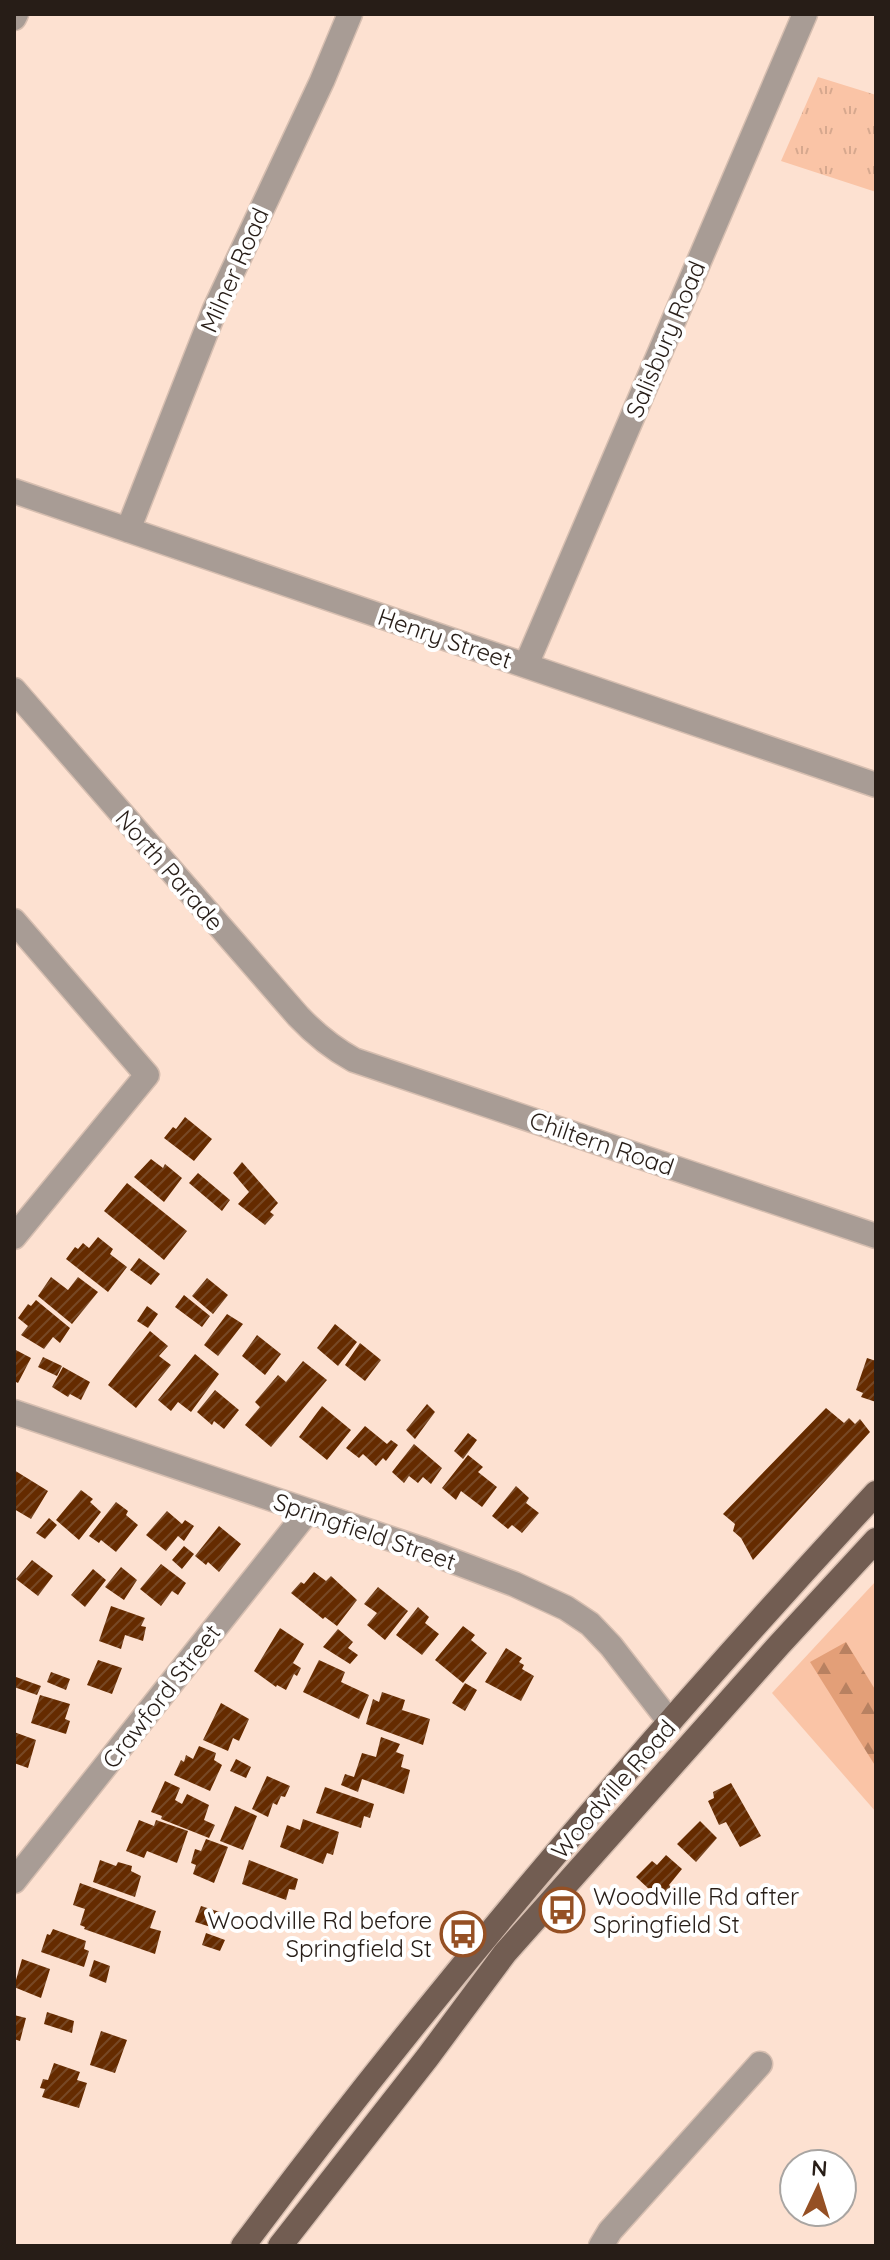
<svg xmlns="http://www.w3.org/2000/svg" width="890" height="2260" viewBox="0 0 890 2260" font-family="Quicksand,sans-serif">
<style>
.grass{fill:#fac4a6}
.forest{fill:url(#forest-firs)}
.park{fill:url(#park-tufts)}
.building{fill:url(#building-hatch)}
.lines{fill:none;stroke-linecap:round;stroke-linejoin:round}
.minor-casing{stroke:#d6beb0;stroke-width:27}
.major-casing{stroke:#d6beb0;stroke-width:27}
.minor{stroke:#a89c95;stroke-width:24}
.major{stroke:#725d52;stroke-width:24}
.labels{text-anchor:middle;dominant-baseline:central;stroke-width:8;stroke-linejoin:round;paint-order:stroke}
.street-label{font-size:24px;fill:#271d17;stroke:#fff}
.poi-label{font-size:24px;fill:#271d17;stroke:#fff;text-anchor:start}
</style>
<defs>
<pattern id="forest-firs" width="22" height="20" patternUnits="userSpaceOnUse" patternTransform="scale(2)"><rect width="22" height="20" fill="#e39f78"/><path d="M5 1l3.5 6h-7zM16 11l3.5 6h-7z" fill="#b88161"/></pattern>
<pattern id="park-tufts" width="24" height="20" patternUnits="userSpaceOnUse" patternTransform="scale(2)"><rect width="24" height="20" fill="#fac4a6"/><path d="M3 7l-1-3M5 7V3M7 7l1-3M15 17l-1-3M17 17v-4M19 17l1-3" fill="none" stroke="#d6a88e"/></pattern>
<pattern id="building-hatch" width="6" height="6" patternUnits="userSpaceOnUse" patternTransform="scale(2)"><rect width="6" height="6" fill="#652b00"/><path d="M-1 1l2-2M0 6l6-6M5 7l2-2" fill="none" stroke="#774825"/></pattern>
</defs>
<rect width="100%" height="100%" fill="#fde1d1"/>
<path class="grass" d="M876 1581V1812L772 1693Z"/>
<path class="forest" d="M846 1642 876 1691V1767L810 1662Z"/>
<path class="park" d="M818 77 876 95V192L781 161Z"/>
<path class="building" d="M185 1117 212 1139 194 1161 164 1138 173 1127 176 1129Z
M151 1159 163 1168 165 1164 182 1178 164 1202 134 1177Z
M242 1162 278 1203 270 1212 274 1215 265 1225 238 1204 249 1192 233 1173Z
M198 1173 230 1200 222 1211 189 1183Z
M127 1183 187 1231 164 1260 104 1211Z
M98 1237 113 1249 110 1254 127 1267 108 1292 66 1259 75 1247 78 1249 83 1243 89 1248Z
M139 1258 160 1274 151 1285 130 1270Z
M51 1277 68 1290 78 1277 98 1292 72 1324 38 1296Z
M207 1278 228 1295 213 1314 192 1296Z
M184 1295 210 1316 202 1327 175 1307Z
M36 1300 70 1328 60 1343 53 1337 44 1349 21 1335 28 1326 18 1318 28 1304 31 1306Z
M147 1306 158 1314 148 1328 137 1321Z
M227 1314 243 1324 218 1356 204 1345Z
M335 1324 357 1342 338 1366 317 1348Z
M150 1331 168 1346 159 1356 171 1365 136 1408 108 1385Z
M257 1335 281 1354 265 1375 242 1356Z
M360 1343 381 1360 365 1381 345 1365Z
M14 1349 31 1358 18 1383 14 1381Z
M195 1354 219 1374 191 1412 178 1402 171 1411 158 1400Z
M43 1357 62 1366 57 1376 38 1367Z
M867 1358 876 1361V1402L861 1397 863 1393 856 1390Z
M303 1361 327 1380 271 1447 245 1425 260 1407 255 1402 278 1375 286 1382Z
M63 1367 90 1382 81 1400 70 1394 68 1397 52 1387Z
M215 1390 239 1410 224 1429 214 1421 212 1425 197 1412Z
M427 1404 435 1412 415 1439 406 1430Z
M322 1406 351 1430 327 1460 299 1437Z
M826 1408 844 1423 849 1418 855 1424 860 1419 870 1432 753 1560 741 1538 733 1531 735 1524 723 1514Z
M365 1426 387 1444 391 1440 398 1445 386 1461 383 1458 376 1466 363 1454 359 1458 346 1448Z
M468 1433 477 1440 463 1459 454 1451Z
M414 1444 442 1468 431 1484 423 1477 418 1483 409 1476 404 1483 392 1472Z
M468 1455 483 1467 478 1472 497 1487 482 1507 461 1491 456 1500 442 1488Z
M14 1470 48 1491 31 1519 14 1509Z
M516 1486 529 1498 526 1503 539 1513 522 1533 512 1525 508 1529 492 1516Z
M81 1490 93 1499 90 1502 101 1512 79 1540 56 1520Z
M116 1502 128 1511 126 1515 138 1525 116 1552 101 1540 99 1543 89 1536Z
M167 1511 182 1524 185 1520 194 1526 184 1541 178 1536 166 1551 146 1535Z
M49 1518 57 1525 45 1539 36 1533Z
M219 1526 241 1544 219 1572 208 1562 206 1565 195 1556Z
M184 1546 194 1554 182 1569 172 1560Z
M32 1560 53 1576 38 1596 16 1579Z
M161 1564 186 1583 178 1595 172 1591 161 1606 140 1589Z
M121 1567 137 1580 124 1600 105 1587Z
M93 1569 106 1580 85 1607 71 1595Z
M314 1572 326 1581 331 1576 357 1600 337 1626 325 1617 323 1619 291 1593 301 1582 304 1584Z
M378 1587 408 1611 385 1640 367 1625 377 1613 364 1604Z
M111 1606 145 1618 141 1626 146 1627 143 1641 125 1635 121 1649 99 1641Z
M418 1607 429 1617 425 1623 439 1634 422 1655 396 1635Z
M463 1626 475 1635 471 1640 487 1653 463 1683 435 1660Z
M280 1628 304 1644 293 1663 301 1668 297 1676 294 1674 286 1690 277 1685 276 1687 254 1671Z
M338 1629 353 1642 348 1648 358 1655 350 1664 323 1647Z
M506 1648 522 1658 519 1662 524 1665 522 1669 534 1676 521 1701 485 1682Z
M98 1660 122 1668 112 1694 87 1685Z
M319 1660 345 1672 341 1682 369 1695 359 1719 303 1692Z
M51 1672 70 1679 66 1690 47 1682Z
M16 1677 41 1686 37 1695 14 1687Z
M465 1683 477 1690 465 1711 452 1703Z
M382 1692 405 1700 402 1710 430 1719 423 1745 366 1724 373 1699 379 1702Z
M40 1695 70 1704 65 1719 70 1721 66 1734 31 1723Z
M221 1703 249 1719 239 1741 233 1738 228 1751 203 1740Z
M14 1732 36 1740 28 1768 14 1763Z
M381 1737 400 1744 396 1752 404 1755 401 1767 410 1770 404 1794 362 1779 358 1792 341 1785 345 1774 354 1777 362 1753 376 1757Z
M199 1746 216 1753 214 1760 222 1765 210 1791 174 1775 181 1760 184 1762 186 1755 193 1759Z
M236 1759 251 1767 246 1778 230 1771Z
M267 1776 290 1786 285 1797 281 1796 277 1805 273 1803 268 1817 252 1809Z
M165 1781 180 1788 175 1800 182 1804 187 1794 209 1805 204 1820 215 1825 209 1838 161 1819 162 1816 151 1812Z
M731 1783 761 1836 740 1847 726 1822 719 1825 708 1801 714 1798 713 1792Z
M325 1787 374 1804 370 1818 364 1816 361 1828 316 1813Z
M235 1806 257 1816 243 1850 220 1841Z
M303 1819 339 1832 333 1855 327 1853 323 1864 280 1847 287 1825 300 1830Z
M139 1820 154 1826 156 1820 188 1831 177 1863 147 1851 144 1858 126 1851Z
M700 1821 717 1838 696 1862 677 1844Z
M206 1839 228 1847 214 1883 193 1874 196 1865 191 1863 195 1849 201 1851Z
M666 1855 682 1869 669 1885 673 1889 663 1902 636 1877 652 1861 657 1865Z
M100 1860 116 1866 118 1862 132 1866 131 1871 141 1876 135 1897 93 1882Z
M249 1860 298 1879 295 1890 289 1889 286 1900 242 1884Z
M80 1883 156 1911 150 1928 161 1931 155 1954 84 1929 85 1927 80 1925 85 1909 73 1905Z
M201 1906 220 1912 214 1928 195 1922Z
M53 1929 86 1941 84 1949 89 1951 84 1967 41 1952 47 1934 50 1935Z
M206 1933 225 1940 220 1951 202 1945Z
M22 1959 50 1969 41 1998 14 1987Z
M94 1960 110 1966 106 1983 89 1976Z
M47 2012 74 2021 72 2033 44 2024Z
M14 2015 26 2018 20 2041 14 2039Z
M101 2031 127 2040 115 2073 90 2065Z
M54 2063 80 2072 77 2080 87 2083 79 2108 42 2097 45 2089 40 2088 43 2079 48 2080Z"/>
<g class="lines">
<g class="minor-casing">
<path id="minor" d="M14 18 16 14
M14 491 876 785
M128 530 215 309 322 81 350 14
M526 665 805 14
M14 690 298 1016C315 1034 332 1048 354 1060L876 1236
M14 921 147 1075 14 1237
M14 1412 421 1549 514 1584 566 1608 590 1624 611 1646 670 1722
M14 1881 308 1511
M601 2246 610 2231 760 2064"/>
</g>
<g class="major-casing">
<path id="major" d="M243 2246C439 1983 653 1734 876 1493
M280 2246 427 2058 505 1953 779 1645 876 1540"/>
</g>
<use href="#minor" class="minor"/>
<use href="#major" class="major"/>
</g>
<defs>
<g id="bus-ring" transform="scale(2.3)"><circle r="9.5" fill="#fff" stroke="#955024" stroke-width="1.5"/><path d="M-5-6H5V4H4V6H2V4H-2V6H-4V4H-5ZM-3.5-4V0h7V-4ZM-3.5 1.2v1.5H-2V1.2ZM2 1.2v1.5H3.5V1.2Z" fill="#955024"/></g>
</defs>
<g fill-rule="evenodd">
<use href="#bus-ring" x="562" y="1910"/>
<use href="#bus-ring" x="463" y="1934"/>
</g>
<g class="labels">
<g class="street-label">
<text transform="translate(234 270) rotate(-66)">Milner Road</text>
<text transform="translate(665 339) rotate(-67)">Salisbury Road</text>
<text transform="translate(445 638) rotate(19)">Henry Street</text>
<text transform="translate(170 870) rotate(49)">North Parade</text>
<text transform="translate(602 1143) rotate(19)">Chiltern Road</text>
<text transform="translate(365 1531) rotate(19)">Springfield Street</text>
<text transform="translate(161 1696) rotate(-52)">Crawford Street</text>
<text transform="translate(613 1789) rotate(-49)">Woodville Road</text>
</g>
<g class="poi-label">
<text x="593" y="1896">Woodville Rd after<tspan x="593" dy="28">Springfield St</tspan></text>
<text x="432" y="1920" text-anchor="end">Woodville Rd before<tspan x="432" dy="28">Springfield St</tspan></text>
</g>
</g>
<rect width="890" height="2260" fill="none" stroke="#271d17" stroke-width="32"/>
<g transform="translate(818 2188) rotate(4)"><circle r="38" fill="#ffffff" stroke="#a9a5a2" stroke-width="2"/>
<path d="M0-6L14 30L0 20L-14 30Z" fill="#955024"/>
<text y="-12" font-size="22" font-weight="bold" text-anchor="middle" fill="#271d17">N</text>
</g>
</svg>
